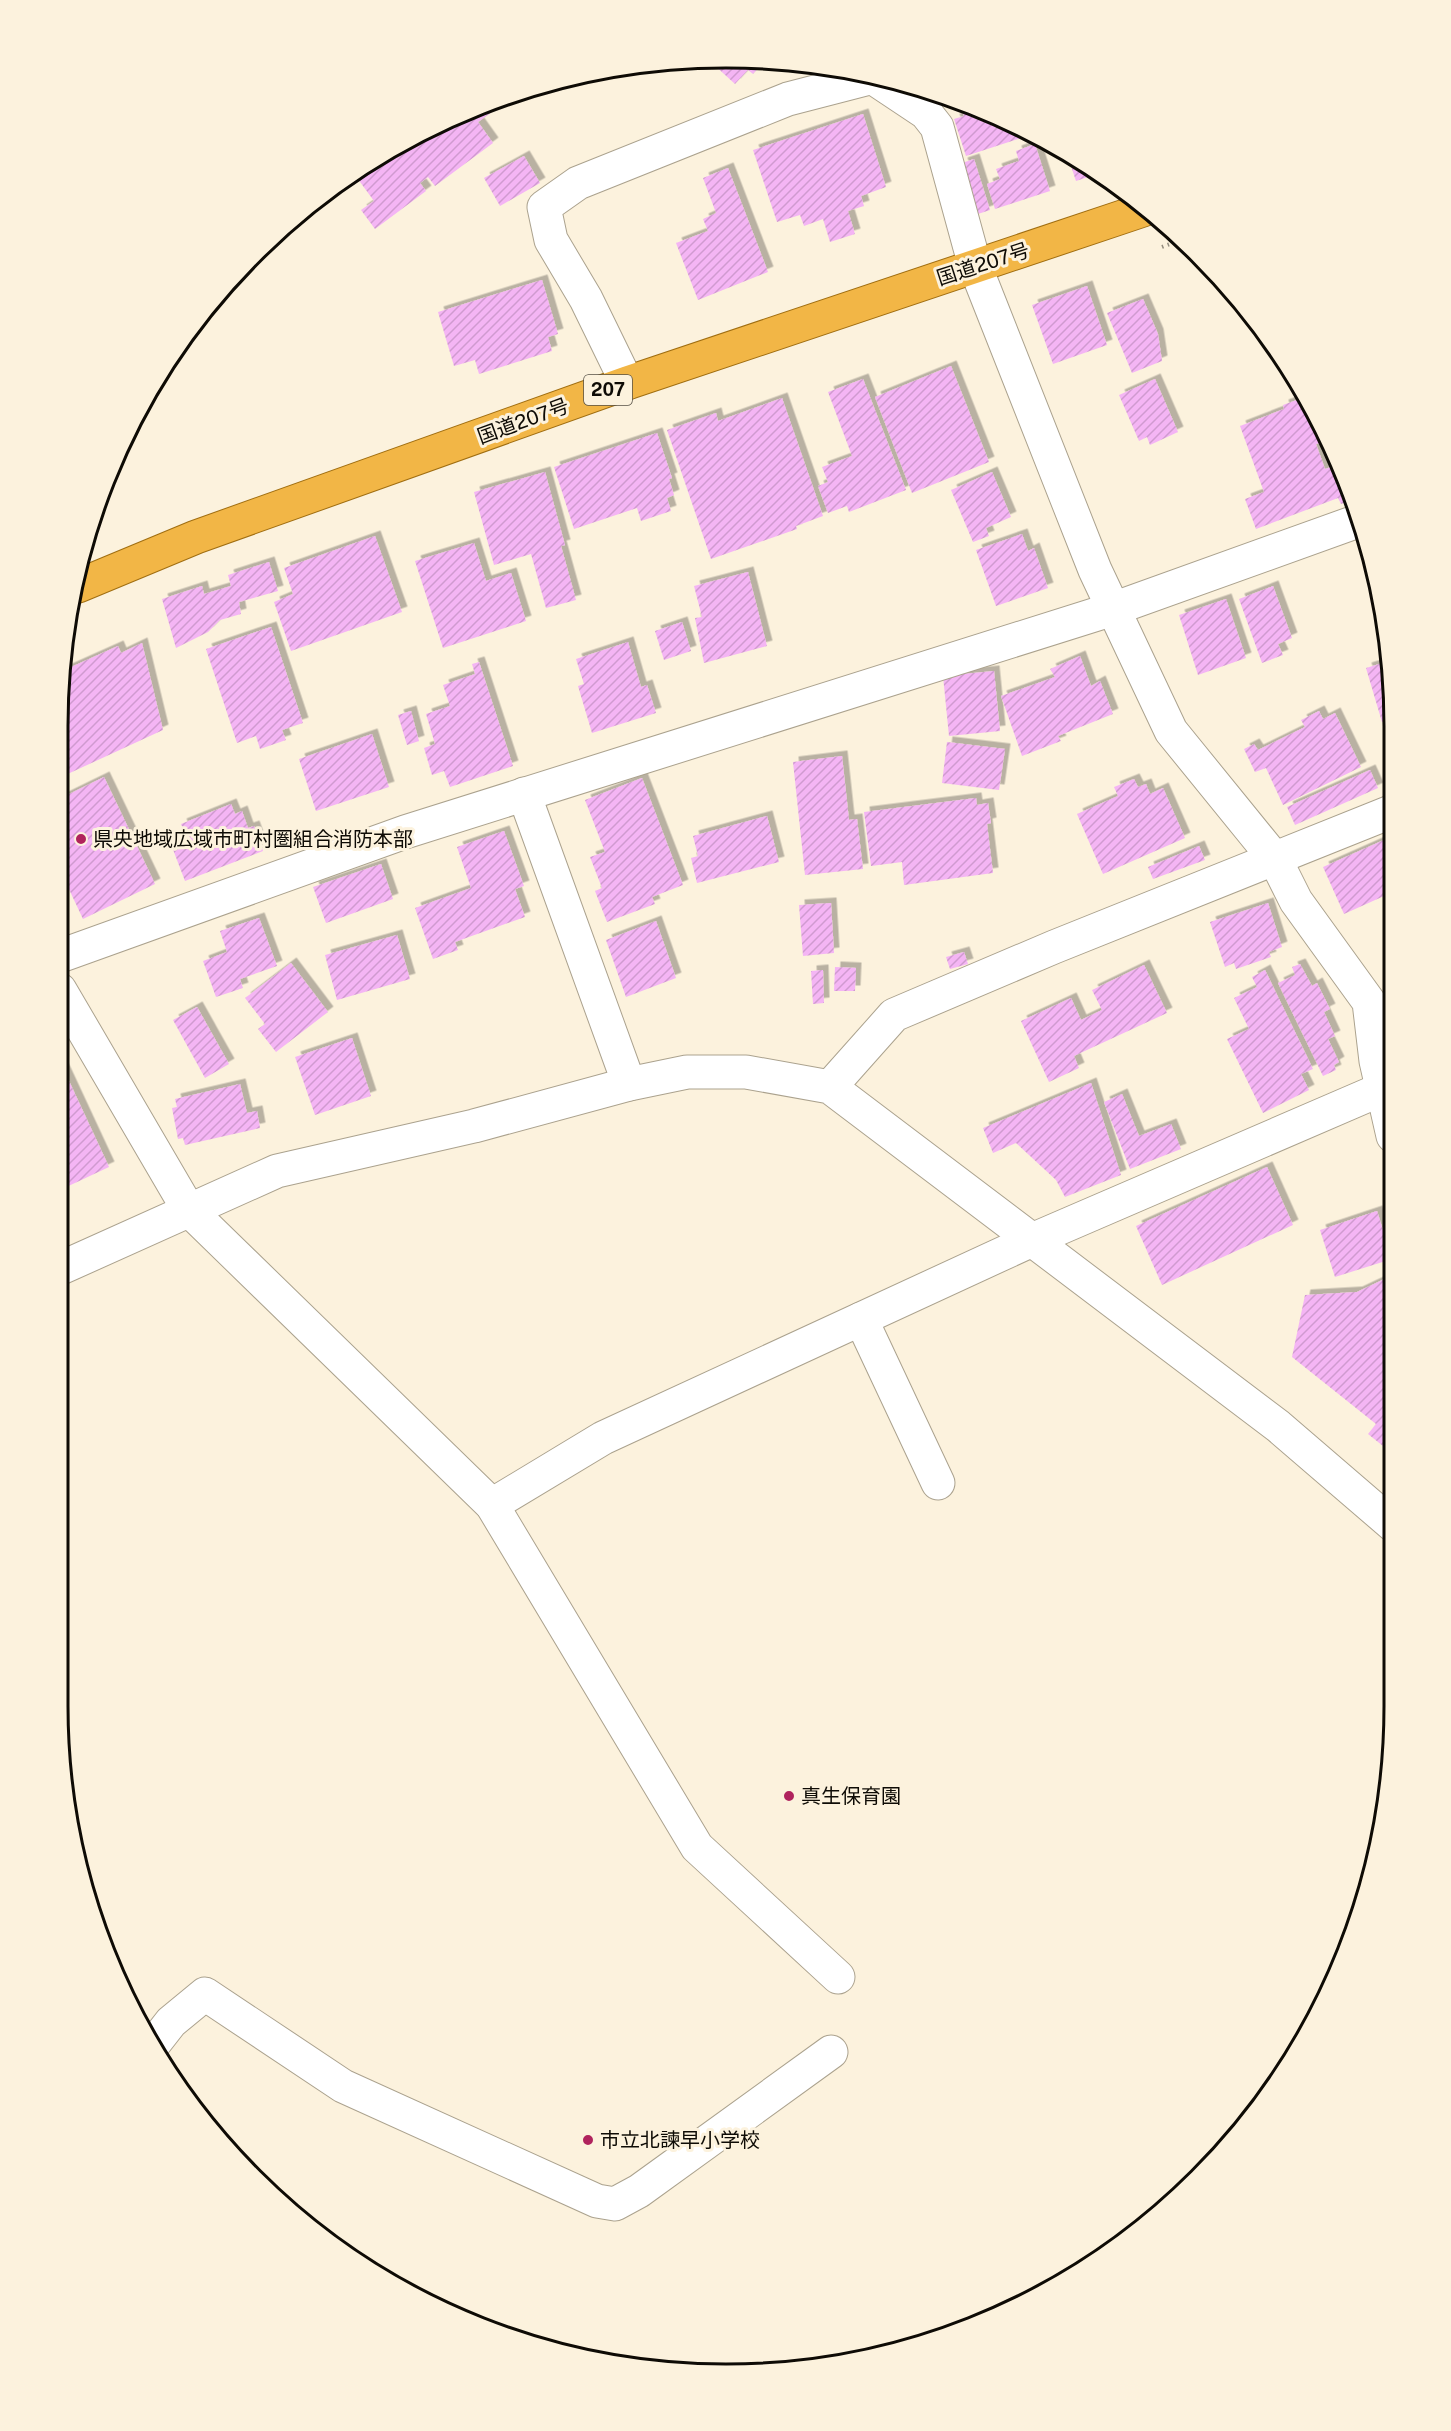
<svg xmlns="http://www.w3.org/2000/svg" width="1451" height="2431" viewBox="0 0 1451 2431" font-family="'Public Sans','Noto Sans JP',sans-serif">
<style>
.building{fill:url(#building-hatch);filter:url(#shadow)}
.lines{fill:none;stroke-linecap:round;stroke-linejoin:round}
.minor-casing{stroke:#aba28e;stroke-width:35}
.tertiary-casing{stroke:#aba28e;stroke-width:35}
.trunk-casing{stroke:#a06e11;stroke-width:35}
.path{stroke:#958e7f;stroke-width:4;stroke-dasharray:1.5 4.5;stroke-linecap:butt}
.minor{stroke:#fff;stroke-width:33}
.tertiary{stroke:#fff;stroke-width:33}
.trunk{stroke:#f2b646;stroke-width:33}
.poi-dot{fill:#b0235d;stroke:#fcf2dd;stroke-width:2}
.labels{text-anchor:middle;stroke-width:6;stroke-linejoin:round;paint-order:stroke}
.shield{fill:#fcf2dd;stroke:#555046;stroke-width:1.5}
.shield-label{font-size:18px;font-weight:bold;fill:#0e0b05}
.street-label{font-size:20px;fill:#0e0b05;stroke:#fcf2dd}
.poi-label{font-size:20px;fill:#0e0b05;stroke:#fcf2dd;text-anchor:start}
.rim{fill:none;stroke:#0e0b05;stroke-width:3}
</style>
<defs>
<pattern id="building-hatch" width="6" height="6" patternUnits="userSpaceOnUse" patternTransform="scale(1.5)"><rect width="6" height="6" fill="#f4b5f4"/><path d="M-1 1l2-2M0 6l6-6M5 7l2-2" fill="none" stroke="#d09ad0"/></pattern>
<filter id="shadow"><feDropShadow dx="5.5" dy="-5.5" stdDeviation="0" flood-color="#0004"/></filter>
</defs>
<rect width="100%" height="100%" fill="#fcf2dd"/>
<g class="building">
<path d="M 726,57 L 765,61 L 753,74 L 748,70 L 735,84 L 712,63 L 717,58 Z"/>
<path d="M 681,61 L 673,71 L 664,63 Z"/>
<path d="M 517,94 L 478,122 L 493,143 L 435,186 L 428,177 L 420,183 L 426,191 L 375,229 L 361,210 L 374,201 L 352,171 L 470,108 Z"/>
<path d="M 959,101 L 982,108 L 1026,132 L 1027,136 L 966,156 L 954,119 L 964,116 Z"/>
<path d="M 863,114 L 886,187 L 861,196 L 864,206 L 848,211 L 855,234 L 830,242 L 823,219 L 804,226 L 800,215 L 777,222 L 753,150 Z"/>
<path d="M 1035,144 L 1050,191 L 995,209 L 987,184 L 1000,179 L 996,169 L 1019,161 L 1016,151 Z"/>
<path d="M 1067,154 L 1097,170 L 1100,173 L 1076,181 Z"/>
<path d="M 524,156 L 540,183 L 500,206 L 484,178 Z"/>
<path d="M 974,159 L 990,210 L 978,214 L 962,163 Z"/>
<path d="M 728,168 L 768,272 L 698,300 L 676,243 L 708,231 L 703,219 L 716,213 L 703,178 Z"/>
<path d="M 542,280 L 558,334 L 548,337 L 552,351 L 479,374 L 475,360 L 454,366 L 438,312 Z"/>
<path d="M 1087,286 L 1107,345 L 1053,364 L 1032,305 Z"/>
<path d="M 1143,299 L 1158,334 L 1162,361 L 1132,373 L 1107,313 Z"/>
<path d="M 951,366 L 989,462 L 912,493 L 875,397 Z"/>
<path d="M 863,379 L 906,490 L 849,512 L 847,506 L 828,513 L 818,486 L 828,482 L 822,467 L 852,456 L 828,392 Z"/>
<path d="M 1155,379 L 1178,432 L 1150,445 L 1147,437 L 1139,441 L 1119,395 Z"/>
<path d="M 1305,397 L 1321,443 L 1316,444 L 1325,469 L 1334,466 L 1350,501 L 1341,504 L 1338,498 L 1256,529 L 1245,499 L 1264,492 L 1240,426 L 1284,409 L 1283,405 Z"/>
<path d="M 782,398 L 823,516 L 796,526 L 797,529 L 711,559 L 667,430 L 716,413 L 718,421 Z"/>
<path d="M 657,433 L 672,478 L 669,479 L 674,495 L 667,498 L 671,511 L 641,521 L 637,508 L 574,529 L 554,467 Z"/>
<path d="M 545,472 L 565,545 L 561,546 L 576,600 L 546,608 L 531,554 L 494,565 L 474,492 Z"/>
<path d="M 992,472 L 1011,517 L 986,528 L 989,536 L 973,542 L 951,490 Z"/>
<path d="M 1022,534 L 1028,551 L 1034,548 L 1048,588 L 996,606 L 976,550 Z"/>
<path d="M 375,536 L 402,612 L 291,651 L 274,602 L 293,594 L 284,568 Z"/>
<path d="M 474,543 L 486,581 L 511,573 L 526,621 L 443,648 L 415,561 Z"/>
<path d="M 269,562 L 278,591 L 239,602 L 241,614 L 220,620 L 208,632 L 176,648 L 162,599 L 202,586 L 204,594 L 231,586 L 228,575 Z"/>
<path d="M 748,572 L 767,646 L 704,663 L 695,618 L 702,617 L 694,586 Z"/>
<path d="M 1273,586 L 1292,638 L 1278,644 L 1283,655 L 1262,663 L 1239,599 Z"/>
<path d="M 1226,599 L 1246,658 L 1198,675 L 1179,615 Z"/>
<path d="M 682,622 L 691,651 L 664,660 L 655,631 Z"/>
<path d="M 271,627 L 303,723 L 282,730 L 286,740 L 260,749 L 256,736 L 237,743 L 206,649 Z"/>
<path d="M 628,642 L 641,687 L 647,685 L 656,713 L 592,733 L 578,686 L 584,684 L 576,659 Z"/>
<path d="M 142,643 L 163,730 L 59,778 L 58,681 L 60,672 L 118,646 L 121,653 Z"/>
<path d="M 1080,656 L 1091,686 L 1100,681 L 1113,714 L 1058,736 L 1061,741 L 1022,756 L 1001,696 L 1055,677 L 1050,669 Z"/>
<path d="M 1389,661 L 1393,681 L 1393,718 L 1382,722 L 1366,668 Z"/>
<path d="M 479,662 L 513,766 L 450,787 L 444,771 L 432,775 L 424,748 L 435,744 L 426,714 L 450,706 L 443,685 L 475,674 L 472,664 Z"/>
<path d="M 994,671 L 1000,731 L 949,736 L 943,676 Z"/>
<path d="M 411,711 L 419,741 L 407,745 L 398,715 Z"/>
<path d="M 1319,711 L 1323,719 L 1335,713 L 1361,767 L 1283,805 L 1266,768 L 1255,772 L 1244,749 L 1254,744 L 1258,750 L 1305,727 L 1301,720 Z"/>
<path d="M 372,734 L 389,787 L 316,811 L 299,759 Z"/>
<path d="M 947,742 L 1005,749 L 999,790 L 942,783 Z"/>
<path d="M 842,756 L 849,820 L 857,819 L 863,869 L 805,875 L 793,762 Z"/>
<path d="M 1370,770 L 1378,788 L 1295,825 L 1287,807 Z"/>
<path d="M 104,777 L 155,884 L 83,919 L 59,868 L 59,799 Z"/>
<path d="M 642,778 L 683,885 L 652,897 L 655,904 L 607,922 L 595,891 L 602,888 L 590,857 L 605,852 L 585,800 Z"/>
<path d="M 1134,779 L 1138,787 L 1146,784 L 1150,794 L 1163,788 L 1185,838 L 1103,874 L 1077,814 L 1118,796 L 1114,787 Z"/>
<path d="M 976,798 L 977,805 L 988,803 L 991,823 L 987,824 L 993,873 L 904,885 L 902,862 L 871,866 L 864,812 Z"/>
<path d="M 231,804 L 235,814 L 242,811 L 248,828 L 254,826 L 263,851 L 185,881 L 169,839 L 185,833 L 181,824 Z"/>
<path d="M 767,816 L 779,862 L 697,883 L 691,858 L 698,856 L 693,836 Z"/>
<path d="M 504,831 L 524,886 L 515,889 L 525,917 L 455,942 L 458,950 L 433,959 L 415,908 L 471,888 L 457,847 Z"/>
<path d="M 1393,836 L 1393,892 L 1344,914 L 1323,867 Z"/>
<path d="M 1199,846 L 1205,860 L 1153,879 L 1148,867 Z"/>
<path d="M 381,864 L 393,899 L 326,923 L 313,887 Z"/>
<path d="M 831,903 L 834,953 L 803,956 L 799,905 Z"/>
<path d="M 1268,903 L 1282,947 L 1269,952 L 1271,957 L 1236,969 L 1234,963 L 1225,967 L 1210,922 Z"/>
<path d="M 259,918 L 277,966 L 240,979 L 243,988 L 216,997 L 203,961 L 227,952 L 220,931 Z"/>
<path d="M 656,921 L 676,978 L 626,997 L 606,940 Z"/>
<path d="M 397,935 L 410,979 L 337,1000 L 325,955 Z"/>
<path d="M 964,952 L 968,964 L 950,969 L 946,957 Z"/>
<path d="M 291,963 L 328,1012 L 276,1052 L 258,1029 L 265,1024 L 245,998 Z"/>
<path d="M 1300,964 L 1312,986 L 1317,983 L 1330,1009 L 1324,1012 L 1335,1036 L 1328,1039 L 1339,1062 L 1334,1065 L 1336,1070 L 1323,1076 L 1278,983 L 1295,975 L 1292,967 Z"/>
<path d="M 1144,965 L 1167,1013 L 1074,1056 L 1079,1068 L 1049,1082 L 1021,1021 L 1071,998 L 1081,1020 L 1102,1010 L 1092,990 Z"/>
<path d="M 835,967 L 856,968 L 855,991 L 834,991 Z"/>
<path d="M 823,970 L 824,1003 L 813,1004 L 811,971 Z"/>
<path d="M 1265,970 L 1313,1069 L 1301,1074 L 1309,1090 L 1263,1113 L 1227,1039 L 1249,1029 L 1234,998 L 1257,987 L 1252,977 Z"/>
<path d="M 197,1007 L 229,1064 L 205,1078 L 173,1020 Z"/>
<path d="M 352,1038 L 371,1096 L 315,1115 L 295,1057 Z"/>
<path d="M 62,1066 L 109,1167 L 60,1190 L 60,1067 Z"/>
<path d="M 1091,1083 L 1121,1175 L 1065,1197 L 1056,1180 L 1016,1143 L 993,1153 L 983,1128 Z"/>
<path d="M 240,1084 L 247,1113 L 257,1111 L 260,1128 L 185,1145 L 183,1138 L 178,1139 L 172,1108 L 177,1107 L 175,1099 Z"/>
<path d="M 1122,1094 L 1139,1136 L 1171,1124 L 1181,1149 L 1130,1169 L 1104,1102 Z"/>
<path d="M 1267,1167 L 1293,1225 L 1162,1285 L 1136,1226 Z"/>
<path d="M 1377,1211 L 1392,1259 L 1335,1277 L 1320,1230 Z"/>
<path d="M 1393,1275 L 1393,1454 L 1368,1434 L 1376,1424 L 1292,1357 L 1305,1295 L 1357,1292 Z"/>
</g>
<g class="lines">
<defs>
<g id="minor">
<path d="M 866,73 L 926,113 L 937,127 L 975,266 L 1095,570 L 1171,731 L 1275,859 L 1296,901 L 1369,1002 L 1376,1061 L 1393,1136"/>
<path d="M 627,383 L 586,299 L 551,240 L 544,207 L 578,183 L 788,99 L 873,77"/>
<path d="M 524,794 L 629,1084"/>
<path d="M 60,956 L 405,832 L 1113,609 L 1358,521"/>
<path d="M 60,990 L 188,1209 L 492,1505 L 697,1847 L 838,1977"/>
<path d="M 830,1087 L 894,1015 L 1054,947 L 1393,811"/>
<path d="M 861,1319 L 938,1483"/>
<path d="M 492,1505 L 603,1438 L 1032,1240 L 1382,1089"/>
<path d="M 153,2045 L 171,2022 L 205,1994 L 343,2086 L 597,2201 L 615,2204 L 639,2191 L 831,2052"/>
</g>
<path id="tertiary" d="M 61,1268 L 277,1171 L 474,1126 L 629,1084 L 687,1072 L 746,1072 L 830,1087 L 1278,1426 L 1393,1525"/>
<path id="trunk" d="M 78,586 L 196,537 L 627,383 L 1143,210"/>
</defs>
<use href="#minor" class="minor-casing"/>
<use href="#tertiary" class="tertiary-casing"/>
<use href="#trunk" class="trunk-casing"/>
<path class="path" d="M 1162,247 L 1178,241"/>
<use href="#minor" class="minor"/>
<use href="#tertiary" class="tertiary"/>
<use href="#trunk" class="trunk"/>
</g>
<g class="poi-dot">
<circle cx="81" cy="839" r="6"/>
<circle cx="789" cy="1796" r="6"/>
<circle cx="588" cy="2140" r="6"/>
</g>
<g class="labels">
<rect class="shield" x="584" y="375" width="48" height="30" rx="4.5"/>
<g class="shield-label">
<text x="608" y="396">207</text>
</g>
<g class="street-label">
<text transform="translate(983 264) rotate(-18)" y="7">国道207号</text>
<text transform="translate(523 421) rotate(-20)" y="7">国道207号</text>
</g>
<g class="poi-label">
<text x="93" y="846">県央地域広域市町村圏組合消防本部</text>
<text x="801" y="1803">真生保育園</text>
<text x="600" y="2147">市立北諫早小学校</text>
</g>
</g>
<path d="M0 0H1451V2431H0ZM726 68H726A658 658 0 0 1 1384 726V1706A658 658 0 0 1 726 2364H726A658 658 0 0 1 68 1706V726A658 658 0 0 1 726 68Z" fill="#fcf2dd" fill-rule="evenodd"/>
<path class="rim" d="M726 68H726A658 658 0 0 1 1384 726V1706A658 658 0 0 1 726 2364H726A658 658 0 0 1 68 1706V726A658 658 0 0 1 726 68Z"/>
</svg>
